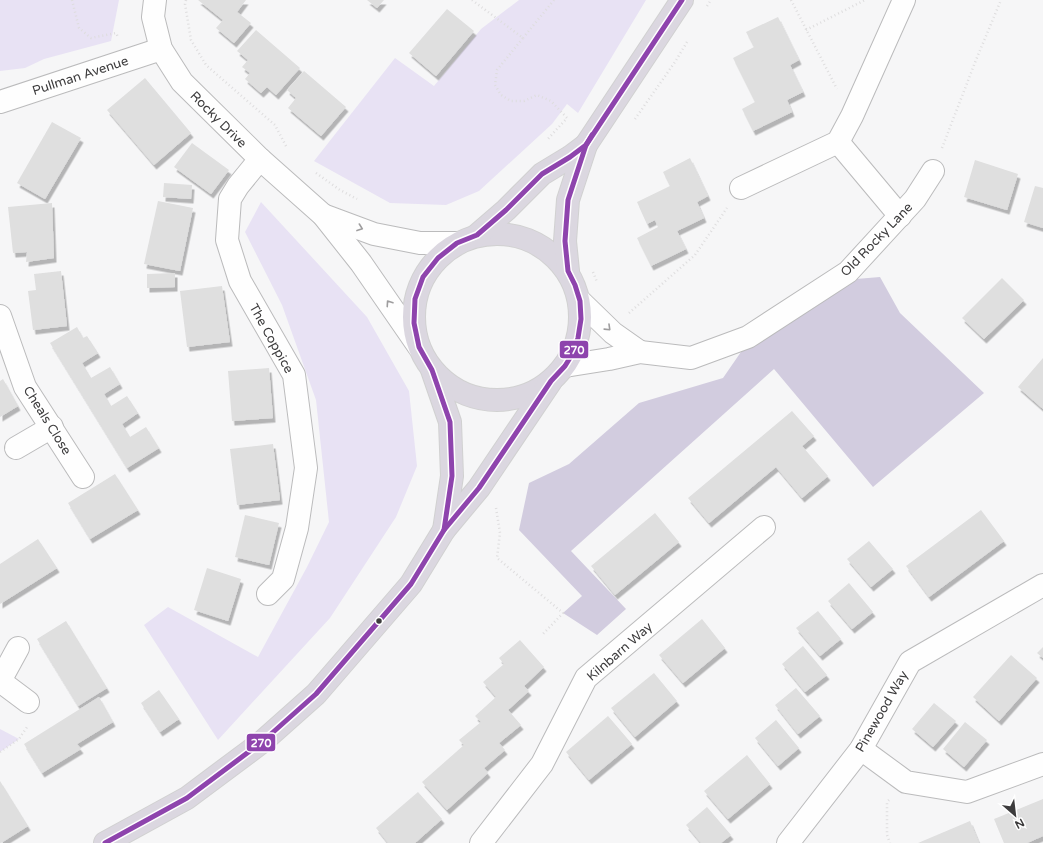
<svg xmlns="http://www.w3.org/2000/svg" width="1043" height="843" viewBox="0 0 1043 843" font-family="'Varela Round',sans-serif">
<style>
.green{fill:#e8e2f4}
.forest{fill:#d2ccdf}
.building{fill:#dfdfdf;filter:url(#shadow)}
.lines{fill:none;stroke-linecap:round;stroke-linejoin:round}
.street-casing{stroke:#bbbbbc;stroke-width:24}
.highway-casing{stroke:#d1d1d1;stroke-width:24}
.path{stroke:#deddde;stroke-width:2.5;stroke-dasharray:1 3;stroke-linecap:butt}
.street{stroke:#fefefe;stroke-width:22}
.highway{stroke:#dbd7e0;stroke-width:22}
.bus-1-casing{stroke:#fff;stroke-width:8}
.bus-1{stroke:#8e44ad;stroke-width:5}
.oneway{stroke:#9e9d9e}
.bus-dot{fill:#3d3c3d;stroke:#fff;stroke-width:1.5}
.labels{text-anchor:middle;stroke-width:3.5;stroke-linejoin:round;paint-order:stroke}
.street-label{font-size:13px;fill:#3d3c3d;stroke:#fff}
.line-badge{stroke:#fff;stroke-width:1.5}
.badge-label{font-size:11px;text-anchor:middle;font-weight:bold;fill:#fff}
</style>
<defs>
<filter id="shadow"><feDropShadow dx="2.5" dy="4.5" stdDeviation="0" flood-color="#0004"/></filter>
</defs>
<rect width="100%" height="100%" fill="#f6f6f7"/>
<g class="green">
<path d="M 0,0 L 119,0 L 111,41 L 44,59 L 25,68 L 0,71 Z"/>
<path d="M 519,0 L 646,0 L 578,113 L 567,104 L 552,124 L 479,191 L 446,205 L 390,203 L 314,161 L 395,58 L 434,86 L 481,29 Z"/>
<path d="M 261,202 L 367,317 L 409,391 L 417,466 L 396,517 L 330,618 L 218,740 L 144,625 L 168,607 L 258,657 L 307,567 L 329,522 L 316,400 L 282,305 L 245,232 Z"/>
<path d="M 0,729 L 19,739 L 0,752 Z"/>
</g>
<path class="forest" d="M 880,277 L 900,313 L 984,393 L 873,487 L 774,369 L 571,551 L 626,609 L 597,635 L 563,613 L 582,596 L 519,530 L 529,483 L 569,464 L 639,403 L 723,378 L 743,349 L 856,279 Z"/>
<g class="building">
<path d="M 198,0 L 246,0 L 237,12 L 251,23 L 234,43 L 216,28 L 223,20 Z"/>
<path d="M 367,0 L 384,0 L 377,8 Z"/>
<path d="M 447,9 L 474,31 L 436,76 L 409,53 Z"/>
<path d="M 778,17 L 799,60 L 790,65 L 803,92 L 787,100 L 792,112 L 753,131 L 742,109 L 755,102 L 733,58 L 754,47 L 746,32 Z"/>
<path d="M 256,30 L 300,68 L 276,95 L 267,87 L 261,93 L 245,79 L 250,73 L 242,67 L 248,60 L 237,51 Z"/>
<path d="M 304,71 L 346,107 L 321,136 L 288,108 L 296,98 L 287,90 Z"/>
<path d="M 145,78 L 191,133 L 154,165 L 107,110 Z"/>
<path d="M 52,122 L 81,138 L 45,199 L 17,183 Z"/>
<path d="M 192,143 L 229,170 L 211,194 L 174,167 Z"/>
<path d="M 690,158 L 708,196 L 697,202 L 704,218 L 677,231 L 686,249 L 651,266 L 637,238 L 658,227 L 655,220 L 647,224 L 637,202 L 670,186 L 663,172 Z"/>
<path d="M 975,160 L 1018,174 L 1007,210 L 964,197 Z"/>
<path d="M 164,183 L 192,185 L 191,199 L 163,197 Z"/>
<path d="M 1035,186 L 1043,188 L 1043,228 L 1024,222 Z"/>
<path d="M 158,201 L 193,208 L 180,271 L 144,264 Z"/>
<path d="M 52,203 L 54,258 L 26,262 L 27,252 L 13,253 L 8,207 Z"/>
<path d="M 61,271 L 67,326 L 33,330 L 28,291 L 36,290 L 34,274 Z"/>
<path d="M 175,273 L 175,287 L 147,288 L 147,274 Z"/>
<path d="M 1002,278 L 1024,300 L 984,339 L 962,318 Z"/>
<path d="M 222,286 L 230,342 L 187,347 L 180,291 Z"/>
<path d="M 77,327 L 83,338 L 87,336 L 98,353 L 82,363 L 91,378 L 110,367 L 120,384 L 104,394 L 111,406 L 127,396 L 138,413 L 122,424 L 130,437 L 146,427 L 159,448 L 127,468 L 50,343 Z"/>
<path d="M 1043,358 L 1043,409 L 1018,387 Z"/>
<path d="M 269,368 L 273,418 L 232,421 L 228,371 Z"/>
<path d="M 3,379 L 18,406 L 0,417 L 0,381 Z"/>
<path d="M 792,411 L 814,436 L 802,446 L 828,476 L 802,498 L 776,467 L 709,523 L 688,498 Z"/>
<path d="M 273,444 L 280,500 L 237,505 L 230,449 Z"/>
<path d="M 115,474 L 138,510 L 90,539 L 68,503 Z"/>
<path d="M 981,510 L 1004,541 L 929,597 L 906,566 Z"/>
<path d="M 655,513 L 679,542 L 615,595 L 591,566 Z"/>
<path d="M 245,515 L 279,523 L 269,565 L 235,557 Z"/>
<path d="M 38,539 L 57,568 L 0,604 L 0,564 Z"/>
<path d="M 869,541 L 893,569 L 871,587 L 847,559 Z"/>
<path d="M 207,568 L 241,579 L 228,621 L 194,610 Z"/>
<path d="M 849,583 L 873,612 L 852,629 L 828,601 Z"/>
<path d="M 818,611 L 841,639 L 820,656 L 796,628 Z"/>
<path d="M 702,619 L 725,648 L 683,683 L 659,655 Z"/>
<path d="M 66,621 L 107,688 L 78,706 L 37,639 Z"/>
<path d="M 520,640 L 544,667 L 524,686 L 529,691 L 508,710 L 521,725 L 499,743 L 505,750 L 484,768 L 488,773 L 447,810 L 422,782 L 464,745 L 459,740 L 481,722 L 475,716 L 496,697 L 483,682 L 504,664 L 499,658 Z"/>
<path d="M 803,646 L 827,675 L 805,692 L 782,664 Z"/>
<path d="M 1043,647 L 1043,658 L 1037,653 Z"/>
<path d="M 1011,655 L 1037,678 L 999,721 L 973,697 Z"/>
<path d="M 654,673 L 677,701 L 635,737 L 611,708 Z"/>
<path d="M 796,688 L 820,716 L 798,734 L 775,705 Z"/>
<path d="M 159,690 L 179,719 L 160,732 L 141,703 Z"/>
<path d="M 99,697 L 113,722 L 77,744 L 81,749 L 42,773 L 24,744 Z"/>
<path d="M 934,703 L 956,721 L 933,747 L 912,729 Z"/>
<path d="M 608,716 L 632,744 L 589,780 L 566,752 Z"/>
<path d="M 776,720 L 799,748 L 778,766 L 755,738 Z"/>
<path d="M 965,722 L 987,740 L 964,767 L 943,749 Z"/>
<path d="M 747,755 L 770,784 L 728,819 L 704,791 Z"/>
<path d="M 0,781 L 28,826 L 1,843 L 0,843 Z"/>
<path d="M 418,792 L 442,819 L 415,843 L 388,843 L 376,828 Z"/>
<path d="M 1043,799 L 1043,836 L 1027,843 L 1004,843 L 994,819 Z"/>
<path d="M 707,807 L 731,835 L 721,843 L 701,843 L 686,825 Z"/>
<path d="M 970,821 L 979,843 L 918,843 Z"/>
</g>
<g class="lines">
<defs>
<g id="street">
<path d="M 155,0 L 153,17 L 161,49 L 182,82 L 260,159 L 323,215 L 361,263 L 419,347"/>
<path d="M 0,102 L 161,49"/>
<path d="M 838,142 L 900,216"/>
<path d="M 260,159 L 238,186 L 230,199 L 227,240 L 240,281 L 294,375 L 306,468 L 297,528 L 283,579 L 268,594"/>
<path d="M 741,188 L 838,142 L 852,116 L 904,0"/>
<path d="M 323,215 L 374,234 L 420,243 L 457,243"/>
<path d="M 580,301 L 613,333 L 640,352"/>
<path d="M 0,316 L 25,387 L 83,477"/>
<path d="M 565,366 L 609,359 L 640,352 L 691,358 L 748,337 L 848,272 L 915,199 L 933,171"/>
<path d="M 16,448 L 52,427"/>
<path d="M 0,681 L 18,648"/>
<path d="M 0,681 L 28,702"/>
<path d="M 861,749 L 906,782 L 967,792 L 1043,764"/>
<path d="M 481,843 L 542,764 L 586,678 L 764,527"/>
<path d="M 788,843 L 861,749 L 910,662 L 1043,585"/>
</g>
<g id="highway">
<circle cx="497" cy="317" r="83"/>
<path d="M 477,235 L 506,210 L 542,174 L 570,157 L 586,145 L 682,0"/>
<path d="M 568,271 L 565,241 L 568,200 L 586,145"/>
<path d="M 432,370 L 450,422 L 452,476 L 444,530"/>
<path d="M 105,843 L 187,798 L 262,742 L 316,694 L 411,584 L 444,530 L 479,488 L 551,381"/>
</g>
</defs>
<use href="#street" class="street-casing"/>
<use href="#highway" class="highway-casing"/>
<g class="path">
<path d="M 72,0 L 79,28 L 91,38 L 116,33 L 118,37"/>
<path d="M 186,0 L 185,4 L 191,40 L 206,65 L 275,125 L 287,148"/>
<path d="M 472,0 L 523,38 L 497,70 L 495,85 L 501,95 L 511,101 L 524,101 L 537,95 L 551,101 L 567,118 L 547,140"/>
<path d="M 791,0 L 837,89"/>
<path d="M 707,6 L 711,0"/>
<path d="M 806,30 L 865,0"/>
<path d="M 523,38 L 554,0"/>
<path d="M 635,119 L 675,62 L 687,42"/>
<path d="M 942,148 L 976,60 L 1001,0"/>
<path d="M 316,173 L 340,190 L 357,199"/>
<path d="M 593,272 L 597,282"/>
<path d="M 629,313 L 695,255 L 727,208"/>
<path d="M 496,508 L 500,533 L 497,558 L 563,613 L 543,634"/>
<path d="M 0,752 L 19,739 L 27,727"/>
<path d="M 889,800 L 887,802 L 887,835 L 890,843"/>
</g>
<use href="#street" class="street"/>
<use href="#highway" class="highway"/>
<defs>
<g id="bus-1">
<path d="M 444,530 L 479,488 L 551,381 L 565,366 L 573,353 L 578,338 L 581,319 L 580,301 L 575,285 L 568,271 L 565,241 L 568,200 L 586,145 L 592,135"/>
<path d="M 105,843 L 187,798 L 262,742 L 316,694 L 411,584 L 444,530 L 452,476 L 450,422 L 432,370 L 419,347 L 414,323 L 415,299 L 423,277 L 438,258 L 457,243 L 477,235 L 506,210 L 542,174 L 570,157 L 586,145 L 682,0"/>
</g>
</defs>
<use href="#bus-1" class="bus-1-casing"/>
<use href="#bus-1" class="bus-1"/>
</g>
<defs><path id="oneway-chevron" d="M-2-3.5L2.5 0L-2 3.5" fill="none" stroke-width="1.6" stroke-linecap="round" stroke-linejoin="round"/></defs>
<g class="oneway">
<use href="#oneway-chevron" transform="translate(360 228) rotate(20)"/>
<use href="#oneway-chevron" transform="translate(389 303) rotate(-124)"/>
<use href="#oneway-chevron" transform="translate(608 328) rotate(44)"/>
</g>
<circle class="bus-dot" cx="379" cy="621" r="3.5"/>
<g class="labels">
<g class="street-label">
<text transform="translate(80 75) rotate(-18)" y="5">Pullman Avenue</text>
<text transform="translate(219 119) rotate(45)" y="5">Rocky Drive</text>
<text transform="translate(876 239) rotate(-46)" y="5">Old Rocky Lane</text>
<text transform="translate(272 338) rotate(61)" y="5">The Coppice</text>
<text transform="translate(48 420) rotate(58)" y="5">Cheals Close</text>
<text transform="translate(619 651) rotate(-41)" y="5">Kilnbarn Way</text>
<text transform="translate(881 711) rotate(-60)" y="5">Pinewood Way</text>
</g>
</g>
<g class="line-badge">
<rect x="559" y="340" width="30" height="19" rx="4" fill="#8e44ad"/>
<rect x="246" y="733" width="30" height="19" rx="4" fill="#8e44ad"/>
</g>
<g class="badge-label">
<text x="574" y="354">270</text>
<text x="261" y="747">270</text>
</g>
<g transform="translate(1015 815) rotate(152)" stroke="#ffffff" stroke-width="3" paint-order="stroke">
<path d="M0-3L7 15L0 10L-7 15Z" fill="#3d3c3d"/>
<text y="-6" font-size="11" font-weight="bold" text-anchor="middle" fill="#3d3c3d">N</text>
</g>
</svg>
